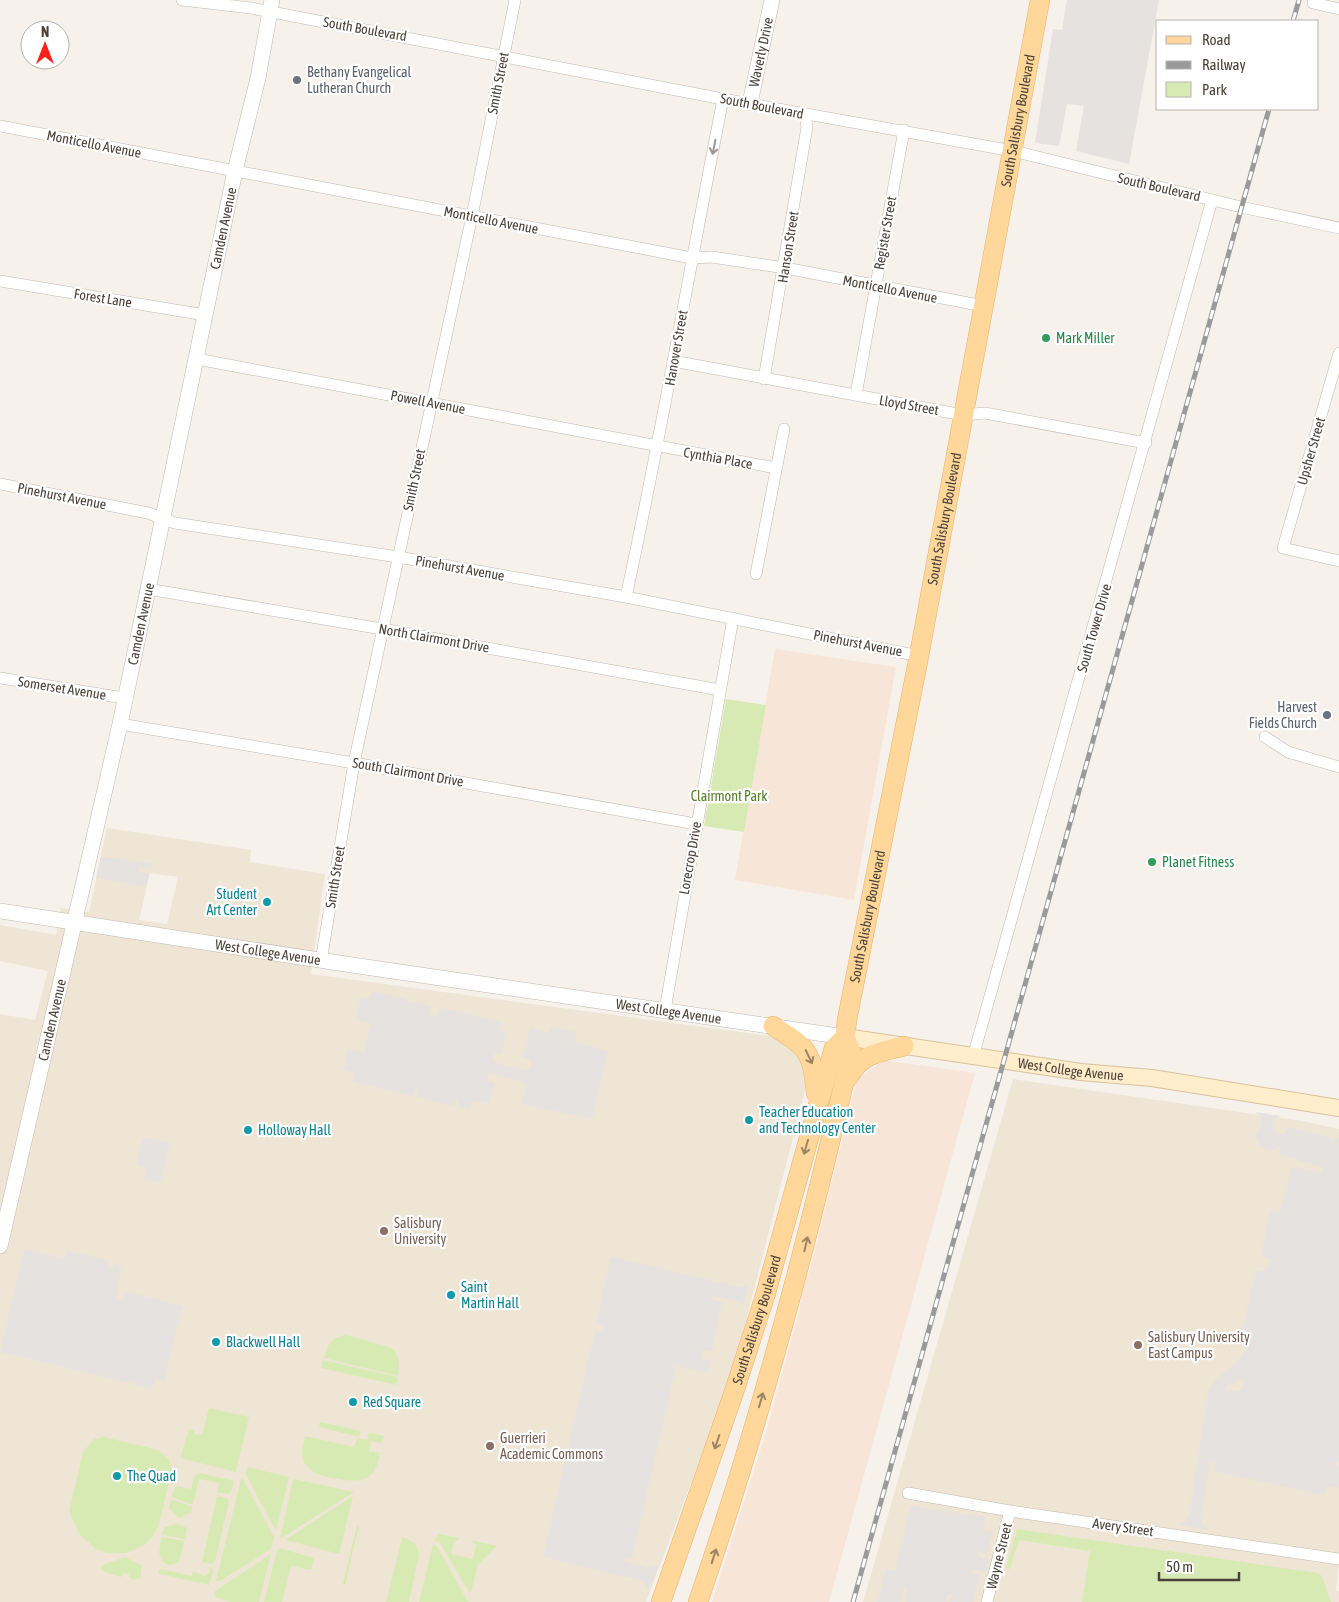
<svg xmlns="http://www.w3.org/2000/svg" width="1339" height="1602" viewBox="0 0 1339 1602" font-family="'Asap Condensed',sans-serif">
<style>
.commercial{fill:#f7e6d7}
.education{fill:#efe5d5;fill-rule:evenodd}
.green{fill:#d8eab4}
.parking{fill:#e5e2df;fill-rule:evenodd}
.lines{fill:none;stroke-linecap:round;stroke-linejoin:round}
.minor-casing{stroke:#c2b8ad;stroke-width:12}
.tertiary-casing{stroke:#c2b8ad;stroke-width:16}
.secondary-casing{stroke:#d9c29d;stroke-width:18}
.primary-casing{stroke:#e7b268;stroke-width:20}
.minor{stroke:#fff;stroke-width:11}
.tertiary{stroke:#fff;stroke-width:15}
.secondary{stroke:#ffedcc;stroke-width:16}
.primary{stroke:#ffd79b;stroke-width:19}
.rail-casing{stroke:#9a9a9a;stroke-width:5}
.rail{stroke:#fff;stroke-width:3;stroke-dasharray:9;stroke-linecap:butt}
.oneway{stroke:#9c9692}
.oneway2{stroke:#9c8465}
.worship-dot{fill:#6b7280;stroke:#fff;stroke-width:2}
.leisure-dot{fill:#2e9e5b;stroke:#fff;stroke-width:2}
.culture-dot{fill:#0f9aa8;stroke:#fff;stroke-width:2}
.education-dot{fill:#8d6e63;stroke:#fff;stroke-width:2}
.labels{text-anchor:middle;stroke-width:4.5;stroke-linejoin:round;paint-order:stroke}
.street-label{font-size:14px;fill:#4b4138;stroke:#fff}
.worship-label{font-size:14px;fill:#5b616d;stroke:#fff;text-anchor:start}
.leisure-label{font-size:14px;fill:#27864d;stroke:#fff;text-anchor:start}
.park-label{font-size:14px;fill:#547f29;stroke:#fff}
.culture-label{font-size:14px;fill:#0d838f;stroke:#fff;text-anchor:start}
.education-label{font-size:14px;fill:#785e54;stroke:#fff;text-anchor:start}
</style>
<rect width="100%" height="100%" fill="#f6f1eb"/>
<g class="commercial">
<path d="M 775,649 L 896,667 L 854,900 L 735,880 Z"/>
<path d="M 884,1060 L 975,1073 L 829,1602 L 712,1602 L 765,1436 L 800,1308 L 803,1283 L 809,1273 L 857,1079 Z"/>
</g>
<g class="education">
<path d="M 107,828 L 251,850 L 250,862 L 325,874 L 311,974 L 769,1036 L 799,1052 L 806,1087 L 732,1375 L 646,1602 L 0,1602 L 0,1014 L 35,1020 L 48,971 L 0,961 L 0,925 L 56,935 L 61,908 L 89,912 ZM 150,873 L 178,877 L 167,924 L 139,920 Z"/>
<path d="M 1013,1079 L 1302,1121 L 1339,1129 L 1339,1561 L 1336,1591 L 1339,1591 L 1339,1602 L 863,1602 Z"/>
</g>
<g class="green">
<path d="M 726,699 L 766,705 L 744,832 L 704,826 Z"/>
<path d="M 346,1335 L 392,1348 C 400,1357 400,1364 398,1376 L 324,1358 C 328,1344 331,1337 346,1335 Z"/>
<path d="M 323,1360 L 398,1377 L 396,1385 L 321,1368 Z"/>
<path d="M 209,1408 L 249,1417 L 236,1472 L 180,1458 L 189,1429 L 194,1430 L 194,1434 L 202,1435 Z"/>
<path d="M 320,1422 L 361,1431 L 359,1437 L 319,1427 Z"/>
<path d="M 369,1433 L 384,1436 L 382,1443 L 371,1441 L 369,1451 L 380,1453 C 378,1462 377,1471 368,1477 C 358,1485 323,1478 312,1471 C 308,1469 304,1463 303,1459 C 301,1451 304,1443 305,1436 L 354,1447 L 357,1438 L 367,1440 Z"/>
<path d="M 104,1437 L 158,1450 L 169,1459 L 172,1470 L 159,1525 L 153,1536 L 144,1545 L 126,1553 L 107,1553 L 96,1549 L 80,1535 L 69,1512 L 83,1452 L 94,1439 Z"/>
<path d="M 248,1467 L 289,1477 L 276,1531 L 245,1473 Z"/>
<path d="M 200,1473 L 234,1481 L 231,1492 L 228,1494 L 217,1492 L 219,1483 L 199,1479 L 193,1505 L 171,1497 L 176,1486 L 191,1489 L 194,1477 Z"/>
<path d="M 241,1479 L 243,1479 L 274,1537 L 271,1549 L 220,1581 L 216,1581 Z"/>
<path d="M 293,1479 L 354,1492 L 280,1539 Z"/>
<path d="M 217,1496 L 227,1498 L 229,1502 L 215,1561 L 211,1564 L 202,1562 Z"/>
<path d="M 353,1496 L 339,1554 L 285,1540 Z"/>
<path d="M 171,1499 L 192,1507 L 191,1514 L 185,1514 L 182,1518 L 177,1517 L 169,1508 Z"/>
<path d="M 176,1523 L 187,1528 L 185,1539 L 162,1535 L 164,1528 Z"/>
<path d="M 357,1525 L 359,1526 L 345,1585 L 343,1584 Z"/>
<path d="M 1017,1529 L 1318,1573 L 1322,1576 L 1331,1602 L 1082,1602 L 1090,1551 L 1019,1540 L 1010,1569 L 1006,1568 Z"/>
<path d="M 439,1534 L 459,1538 L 454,1543 L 451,1554 L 473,1559 L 476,1545 L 470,1540 L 497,1546 L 478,1564 L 471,1592 L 469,1592 L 440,1543 L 434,1540 Z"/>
<path d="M 162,1537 L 184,1541 L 179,1563 L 169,1565 C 156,1560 159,1549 162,1537 Z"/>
<path d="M 404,1537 L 416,1544 L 419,1555 L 409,1602 L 386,1602 L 402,1538 Z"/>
<path d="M 433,1544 L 438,1548 L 468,1602 L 419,1602 Z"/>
<path d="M 279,1548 L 314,1558 L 311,1570 L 291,1566 L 282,1602 L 264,1602 L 277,1550 Z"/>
<path d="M 271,1554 L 259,1602 L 231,1602 L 215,1597 L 215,1591 Z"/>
<path d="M 125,1557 L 142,1566 L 140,1578 L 136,1580 L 129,1578 L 129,1574 L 125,1573 L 121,1577 L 104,1572 L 101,1568 L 104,1564 Z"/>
<path d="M 208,1566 L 212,1568 L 213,1572 L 209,1585 L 160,1574 L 158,1571 L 161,1569 L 192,1576 L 193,1571 L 205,1576 L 210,1572 Z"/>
</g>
<g class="parking">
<path d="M 1067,0 L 1159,0 L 1129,164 L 1076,151 L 1084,106 L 1067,104 L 1059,146 L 1035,143 L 1053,29 L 1062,30 Z"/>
<path d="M 101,857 L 153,863 L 152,869 L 140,867 L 138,869 L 139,872 L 149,874 L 146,887 L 96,878 Z"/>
<path d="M 373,991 L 431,1006 L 430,1014 L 434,1016 L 438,1016 L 441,1008 L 501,1022 L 499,1030 L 506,1032 L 502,1054 L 495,1053 L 492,1059 L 494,1062 L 521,1069 L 528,1069 L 532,1064 L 531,1059 L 523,1057 L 530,1028 L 548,1033 L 552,1027 L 576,1032 L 575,1042 L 608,1051 L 592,1119 L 522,1104 L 526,1088 L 524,1082 L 491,1073 L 488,1075 L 486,1080 L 495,1083 L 489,1104 L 473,1101 L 470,1109 L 458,1107 L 459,1097 L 457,1098 L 455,1106 L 417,1097 L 417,1087 L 413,1096 L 353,1082 L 355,1073 L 344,1070 L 348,1049 L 363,1053 L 366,1051 L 365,1044 L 372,1024 L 356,1019 L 360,998 L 369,1000 Z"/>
<path d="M 1255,1112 L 1281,1116 L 1275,1119 L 1273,1126 L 1274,1131 L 1279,1134 L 1285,1133 L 1288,1127 L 1330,1137 L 1331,1145 L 1335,1138 L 1339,1139 L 1339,1461 L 1336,1464 L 1339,1466 L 1339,1488 L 1327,1486 L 1323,1495 L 1214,1471 L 1215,1463 L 1210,1462 L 1201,1518 L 1203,1525 L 1209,1530 L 1177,1525 L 1185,1522 L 1189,1516 L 1208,1392 L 1217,1378 L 1236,1364 L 1245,1351 L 1250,1334 L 1242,1332 L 1256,1271 L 1267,1271 L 1269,1258 L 1261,1256 L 1270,1211 L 1280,1212 L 1292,1167 L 1325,1173 L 1322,1171 L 1323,1167 L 1279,1155 L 1280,1146 L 1271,1150 L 1260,1146 L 1256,1136 L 1261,1125 L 1261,1116 ZM 1242,1378 L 1244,1379 L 1243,1387 L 1238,1391 L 1225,1391 L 1225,1387 Z"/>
<path d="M 143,1137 L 170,1143 L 160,1183 L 144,1179 L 146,1167 L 137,1164 Z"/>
<path d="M 24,1250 L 65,1258 L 67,1251 L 108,1260 L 109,1269 L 113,1269 L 114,1264 L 122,1266 L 116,1296 L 117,1300 L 123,1299 L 125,1291 L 182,1306 L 164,1381 L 155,1379 L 152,1388 L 0,1352 Z"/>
<path d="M 611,1257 L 741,1287 L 748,1285 L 743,1306 L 736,1301 L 713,1296 L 713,1300 L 722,1302 L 712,1351 L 703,1350 L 701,1358 L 710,1360 L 707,1373 L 669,1364 L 676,1367 L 632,1558 L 626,1557 L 624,1559 L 625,1562 L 648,1568 L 658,1566 L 648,1591 L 646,1585 L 639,1580 L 543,1557 L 595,1331 L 602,1332 L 604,1329 L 603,1326 L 596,1325 Z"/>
<path d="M 911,1506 L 986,1517 L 983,1530 L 993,1532 L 987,1554 L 979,1552 L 976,1554 L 984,1559 L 990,1558 L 986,1575 L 983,1571 L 972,1570 L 973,1573 L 980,1575 L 973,1602 L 949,1602 L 952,1595 L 950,1593 L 947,1595 L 946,1602 L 906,1602 L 907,1588 L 905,1587 L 900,1602 L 877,1602 L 886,1569 L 895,1570 Z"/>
</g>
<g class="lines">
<defs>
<g id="minor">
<path d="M 182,0 L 251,8 L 723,99 L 1013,151 L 1241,207 L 1339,228"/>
<path d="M 1313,3 L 1339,9"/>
<path d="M 0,126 L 692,258 L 712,257 L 785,268 L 984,306"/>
<path d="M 0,281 L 205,315"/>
<path d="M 1339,353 L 1283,548 L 1339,561"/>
<path d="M 197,359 L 776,468"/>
<path d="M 673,361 L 963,415 L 985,413 L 1146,443"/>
<path d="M 764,379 L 807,127 L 805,115"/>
<path d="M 856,395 L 904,130"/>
<path d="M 0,484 L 148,513 L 175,523 L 398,557 L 626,597 L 919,656"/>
<path d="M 756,574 L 784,429"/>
<path d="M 148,589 L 382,629 L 720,690"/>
<path d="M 626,597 C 662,432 690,265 723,99"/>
<path d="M 0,678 L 124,698"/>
<path d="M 120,724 L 354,763 L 696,824"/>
<path d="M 1265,737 L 1288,752 L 1339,767"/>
<path d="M 321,961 L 354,763 L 472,216 L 515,0"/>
<path d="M 665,1010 L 733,618"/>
<path d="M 973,1057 L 1212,200"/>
<path d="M 908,1493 L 1010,1511 L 1339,1559"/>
<path d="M 987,1602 L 1010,1511"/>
</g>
<g id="tertiary">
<path id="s1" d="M 750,103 L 772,0"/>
<path id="s2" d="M 0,911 L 352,965 L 845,1037"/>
<path id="s3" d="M 0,1246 L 120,724 L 235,171 L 258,78 L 272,0"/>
</g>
<g id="secondary">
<path id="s4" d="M 845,1037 L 1081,1072 L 1152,1078 L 1339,1108"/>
</g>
<g id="primary">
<path d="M 773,1026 C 808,1048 812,1051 816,1093"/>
<path d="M 848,1078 C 861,1053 879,1053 904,1046"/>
<path id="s5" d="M 661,1602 L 735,1389 L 765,1296 L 834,1048 L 845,1037"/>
<path id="s6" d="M 698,1602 C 760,1422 809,1238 851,1052 L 845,1037 L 847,1020 L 919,656 L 1040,0"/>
</g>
</defs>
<use href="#minor" class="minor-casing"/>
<use href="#tertiary" class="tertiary-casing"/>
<use href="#secondary" class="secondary-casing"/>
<use href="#primary" class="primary-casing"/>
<use href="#minor" class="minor"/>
<use href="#tertiary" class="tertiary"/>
<use href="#secondary" class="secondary"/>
<use href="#primary" class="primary"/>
<defs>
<g id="rail">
<path d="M 1293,21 L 1299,0"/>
<path d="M 853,1602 L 1269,109"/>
</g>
</defs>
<use href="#rail" class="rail-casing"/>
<use href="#rail" class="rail"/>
</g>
<defs><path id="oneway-shaft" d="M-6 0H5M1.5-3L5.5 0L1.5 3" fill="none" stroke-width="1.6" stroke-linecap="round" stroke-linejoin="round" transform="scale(1.25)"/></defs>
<use class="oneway" href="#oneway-shaft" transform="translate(714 147) rotate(101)"/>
<g class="oneway2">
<use href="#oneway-shaft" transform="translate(809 1057) rotate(64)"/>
<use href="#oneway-shaft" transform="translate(806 1147) rotate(106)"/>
<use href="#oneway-shaft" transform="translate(806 1244) rotate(-77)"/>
<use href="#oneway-shaft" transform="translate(761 1400) rotate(-74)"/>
<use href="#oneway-shaft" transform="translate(717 1442) rotate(109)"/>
<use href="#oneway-shaft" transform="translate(714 1556) rotate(-72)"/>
</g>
<g class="worship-dot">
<circle cx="297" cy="80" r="5"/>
<circle cx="1327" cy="715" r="5"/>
</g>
<g class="leisure-dot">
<circle cx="1046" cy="338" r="5"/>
<circle cx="1152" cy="862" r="5"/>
</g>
<g class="culture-dot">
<circle cx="267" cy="902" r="5"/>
<circle cx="749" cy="1120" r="5"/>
<circle cx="248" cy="1130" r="5"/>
<circle cx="451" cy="1295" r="5"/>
<circle cx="216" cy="1342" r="5"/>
<circle cx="353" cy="1402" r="5"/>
<circle cx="117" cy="1476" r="5"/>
</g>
<g class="education-dot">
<circle cx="384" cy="1231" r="5"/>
<circle cx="1138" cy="1345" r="5"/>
<circle cx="490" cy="1446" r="5"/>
</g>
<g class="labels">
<g class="street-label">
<text transform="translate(365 29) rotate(10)" y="5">South Boulevard</text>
<text dy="5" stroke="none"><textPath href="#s1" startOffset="52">Waverly Drive</textPath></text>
<text transform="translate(498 83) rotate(-79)" y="5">Smith Street</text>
<text transform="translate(762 106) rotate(11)" y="5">South Boulevard</text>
<text dy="5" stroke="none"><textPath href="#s6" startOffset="1520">South Salisbury Boulevard</textPath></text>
<text transform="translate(94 144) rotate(11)" y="5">Monticello Avenue</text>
<text transform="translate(1159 187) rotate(13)" y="5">South Boulevard</text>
<text transform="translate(491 220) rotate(11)" y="5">Monticello Avenue</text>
<text dy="5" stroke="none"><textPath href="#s3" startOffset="1042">Camden Avenue</textPath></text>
<text transform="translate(885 233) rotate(-80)" y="5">Register Street</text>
<text transform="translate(788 247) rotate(-81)" y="5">Hanson Street</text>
<text transform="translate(890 289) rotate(11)" y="5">Monticello Avenue</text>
<text transform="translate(103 298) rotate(9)" y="5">Forest Lane</text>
<text transform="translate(676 348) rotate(-80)" y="5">Hanover Street</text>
<text transform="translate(428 402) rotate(11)" y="5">Powell Avenue</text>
<text transform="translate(909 405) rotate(10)" y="5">Lloyd Street</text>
<text transform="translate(1311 451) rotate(-74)" y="5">Upsher Street</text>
<text transform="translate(718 458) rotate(10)" y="5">Cynthia Place</text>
<text transform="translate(414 480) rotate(-78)" y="5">Smith Street</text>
<text transform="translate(62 496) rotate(11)" y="5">Pinehurst Avenue</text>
<text dy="5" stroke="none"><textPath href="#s6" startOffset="1115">South Salisbury Boulevard</textPath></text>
<text transform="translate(460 568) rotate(10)" y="5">Pinehurst Avenue</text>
<text dy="5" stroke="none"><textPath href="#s3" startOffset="638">Camden Avenue</textPath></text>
<text transform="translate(1094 628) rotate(-74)" y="5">South Tower Drive</text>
<text transform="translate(434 638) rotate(10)" y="5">North Clairmont Drive</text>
<text transform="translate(858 643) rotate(11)" y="5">Pinehurst Avenue</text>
<text transform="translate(62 688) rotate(9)" y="5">Somerset Avenue</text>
<text transform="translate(408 772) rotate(10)" y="5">South Clairmont Drive</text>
<text transform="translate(690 858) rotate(-80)" y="5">Lorecrop Drive</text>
<text transform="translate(335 877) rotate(-81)" y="5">Smith Street</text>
<text dy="5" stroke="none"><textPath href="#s6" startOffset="710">South Salisbury Boulevard</textPath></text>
<text dy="5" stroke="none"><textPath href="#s2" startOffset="271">West College Avenue</textPath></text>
<text dy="5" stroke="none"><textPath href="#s2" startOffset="676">West College Avenue</textPath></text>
<text dy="5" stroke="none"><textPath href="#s3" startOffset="232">Camden Avenue</textPath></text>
<text dy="5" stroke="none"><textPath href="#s4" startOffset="228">West College Avenue</textPath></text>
<text dy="5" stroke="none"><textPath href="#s5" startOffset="298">South Salisbury Boulevard</textPath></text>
<text transform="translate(1123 1527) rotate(8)" y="5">Avery Street</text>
<text transform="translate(999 1556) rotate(-76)" y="5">Wayne Street</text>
</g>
<g class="worship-label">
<text x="307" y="77">Bethany Evangelical<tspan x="307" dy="16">Lutheran Church</tspan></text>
<text x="1317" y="712" text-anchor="end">Harvest<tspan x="1317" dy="16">Fields Church</tspan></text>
</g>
<g class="leisure-label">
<text x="1056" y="343">Mark Miller</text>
<text x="1162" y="867">Planet Fitness</text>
</g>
<g class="park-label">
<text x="729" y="801">Clairmont Park</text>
</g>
<g class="culture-label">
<text x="257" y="899" text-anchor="end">Student<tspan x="257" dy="16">Art Center</tspan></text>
<text x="759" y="1117">Teacher Education<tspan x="759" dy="16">and Technology Center</tspan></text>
<text x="258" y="1135">Holloway Hall</text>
<text x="461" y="1292">Saint<tspan x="461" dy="16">Martin Hall</tspan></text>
<text x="226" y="1347">Blackwell Hall</text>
<text x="363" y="1407">Red Square</text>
<text x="127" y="1481">The Quad</text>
</g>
<g class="education-label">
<text x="394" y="1228">Salisbury<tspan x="394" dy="16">University</tspan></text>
<text x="1148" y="1342">Salisbury University<tspan x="1148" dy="16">East Campus</tspan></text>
<text x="500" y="1443">Guerrieri<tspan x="500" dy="16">Academic Commons</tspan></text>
</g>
</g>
<rect x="1156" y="20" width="162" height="90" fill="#ffffff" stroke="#b7b3af"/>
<rect x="1166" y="36" width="25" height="8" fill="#ffd79b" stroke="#b7b3af"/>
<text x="1202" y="45" font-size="15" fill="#4b4138">Road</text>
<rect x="1166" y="61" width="25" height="8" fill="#9a9a9a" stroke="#b7b3af"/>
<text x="1202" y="70" font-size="15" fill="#4b4138">Railway</text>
<rect x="1166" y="82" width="25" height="15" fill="#d8eab4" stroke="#b7b3af"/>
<text x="1202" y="95" font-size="15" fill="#4b4138">Park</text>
<g transform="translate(45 45)"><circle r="24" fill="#ffffff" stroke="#b7b3af"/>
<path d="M0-4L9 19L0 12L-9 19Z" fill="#fe211b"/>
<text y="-8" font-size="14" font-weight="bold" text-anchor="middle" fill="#4b4138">N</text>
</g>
<path d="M1159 1572v8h80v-8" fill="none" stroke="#4b4138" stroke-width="2.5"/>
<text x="1166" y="1572" font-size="15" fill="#4b4138" stroke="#ffffff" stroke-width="4" paint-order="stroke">50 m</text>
</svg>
